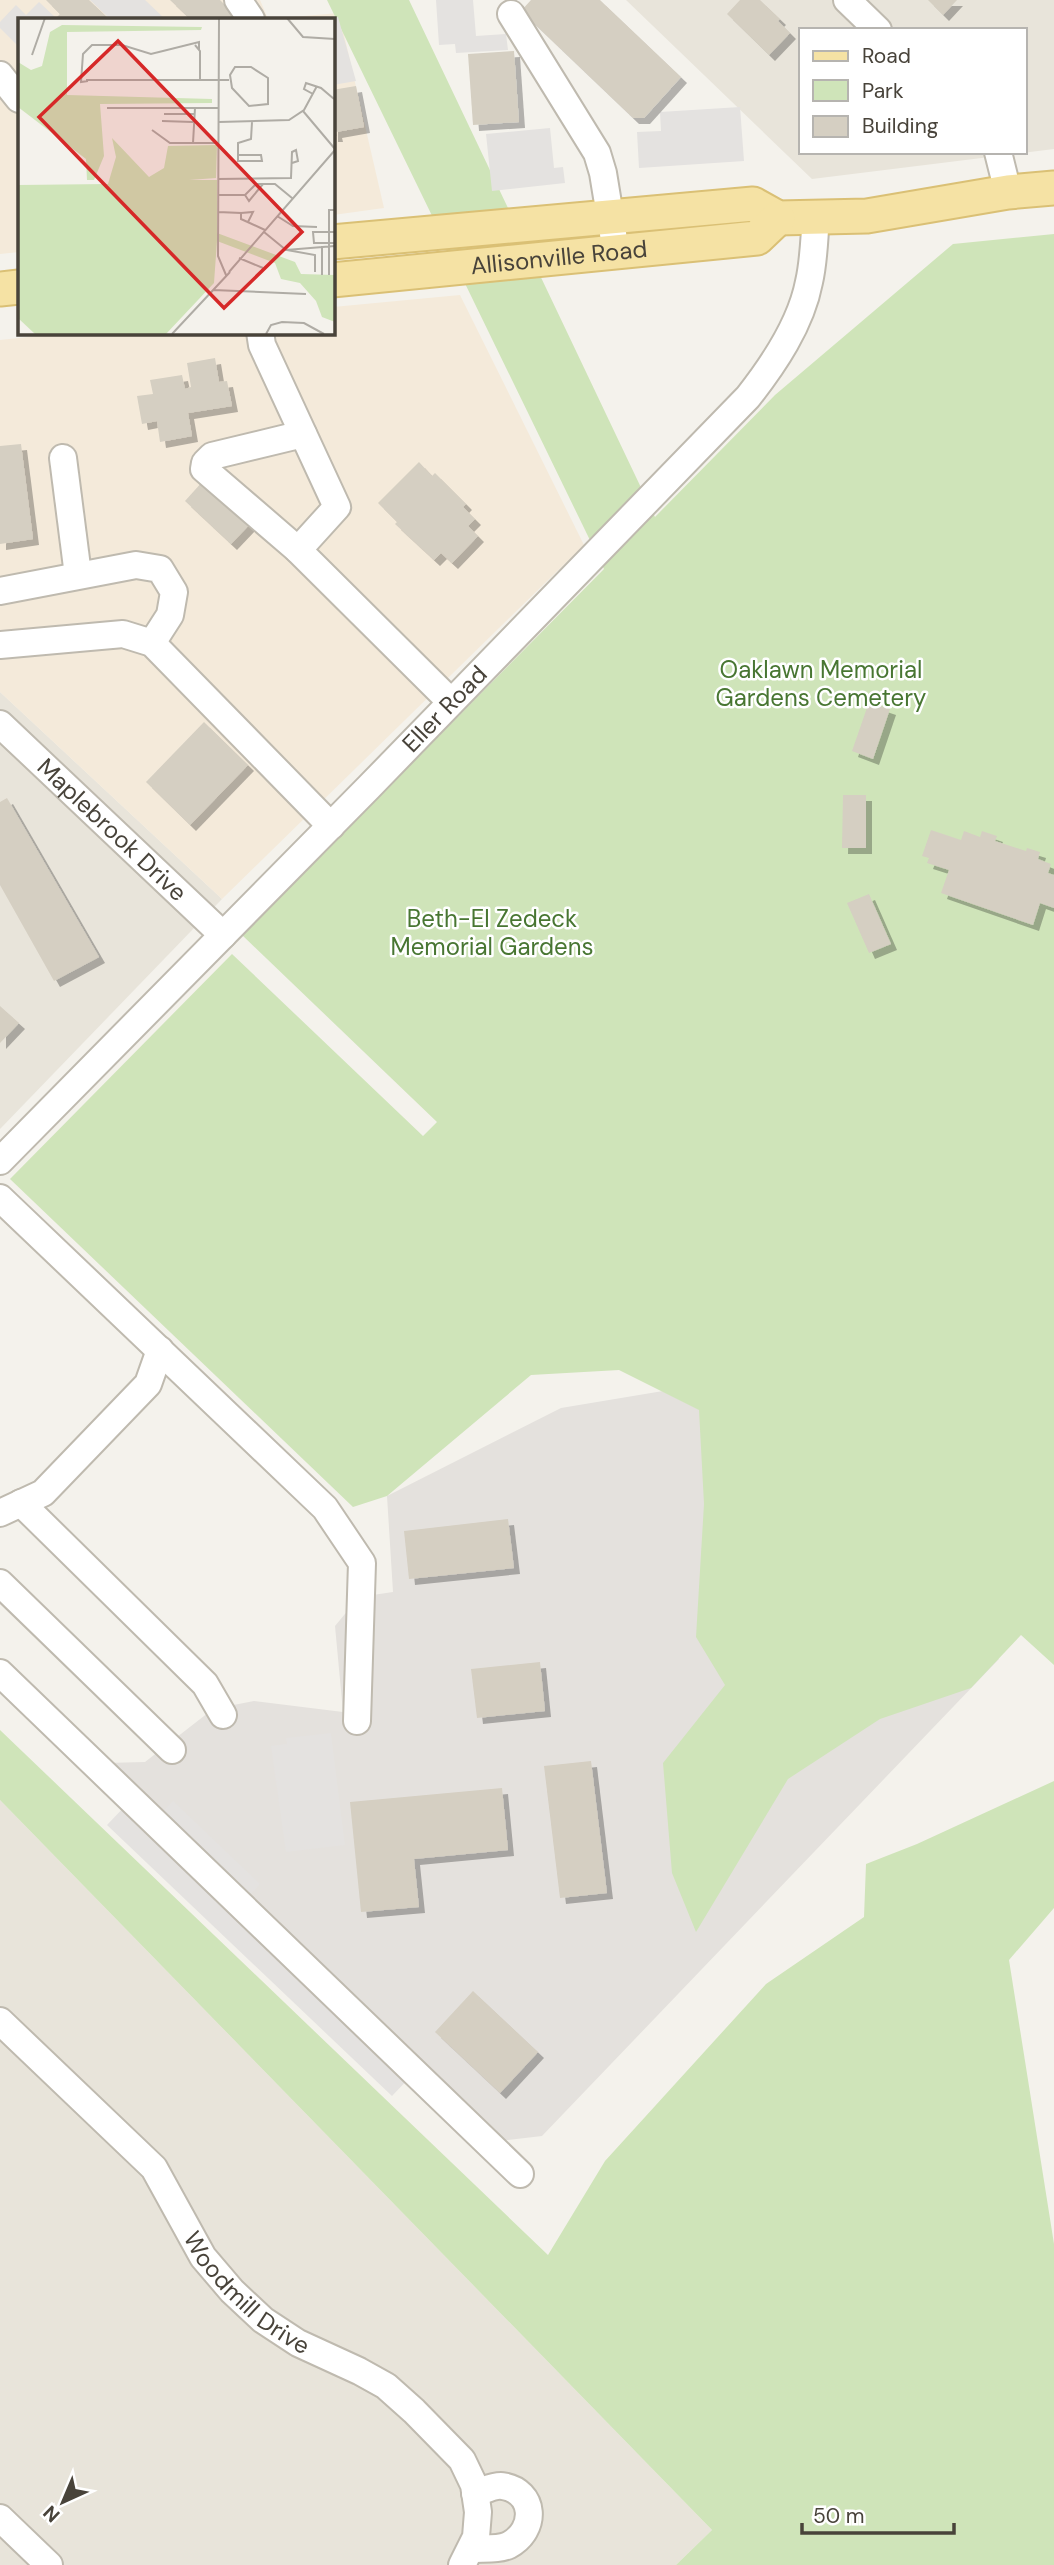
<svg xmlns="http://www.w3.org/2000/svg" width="1054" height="2565" viewBox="0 0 1054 2565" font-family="'DM Sans',sans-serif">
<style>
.residential{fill:#e8e4da;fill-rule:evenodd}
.commercial{fill:#f4eada}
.industrial{fill:#e4e1dd}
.green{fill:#cfe4b9}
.parking{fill:#e4e2e0}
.building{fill:#d5cfc2;filter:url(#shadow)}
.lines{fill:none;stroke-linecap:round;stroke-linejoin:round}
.minor-casing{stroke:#bfbaaf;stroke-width:30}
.major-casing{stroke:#dac075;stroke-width:37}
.minor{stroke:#fff;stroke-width:26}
.major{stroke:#f5e2a4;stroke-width:33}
.labels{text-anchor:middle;stroke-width:5;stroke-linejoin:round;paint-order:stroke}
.street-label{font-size:24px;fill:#48433a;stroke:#fff}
.park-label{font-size:24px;fill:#487632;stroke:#fff}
.inset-road{fill:none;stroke:#afaca5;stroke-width:2}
.view{fill:#d62828;fill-opacity:0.15;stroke:#d62828;stroke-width:3.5}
.inset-edge{fill:none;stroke:#48433a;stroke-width:3.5}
</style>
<defs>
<filter id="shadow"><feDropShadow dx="6" dy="6" stdDeviation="0" flood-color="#0004"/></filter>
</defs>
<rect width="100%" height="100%" fill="#f4f2ec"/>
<g class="residential">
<path d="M 626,0 L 1054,0 L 1054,149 L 812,179 ZM 800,30 L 1024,30 L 1024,152 L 800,152 Z"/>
<path d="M 0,692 L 222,899 L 0,1129 Z"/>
<path d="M 0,1800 L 712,2530 L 676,2565 L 0,2565 Z"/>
</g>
<g class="commercial">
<path d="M 0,0 L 260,0 L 268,19 L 339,13 L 384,208 L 333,215 L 332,19 L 19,19 L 19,252 L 0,254 Z"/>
<path d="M 460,295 L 584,545 L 222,899 L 0,692 L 0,340 L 74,332 L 332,332 L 333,307 Z"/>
</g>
<path class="industrial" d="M 711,1383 L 999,1659 L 542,2136 L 499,2141 L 105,1763 L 145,1762 L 213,1709 L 254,1701 L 343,1712 L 335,1626 L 359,1597 L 393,1592 L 387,1496 L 561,1408 Z"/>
<g class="green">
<path d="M 327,0 L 409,0 L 655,517 L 775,395 L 953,244 L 1054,234 L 1054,1665 L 1021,1635 L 971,1688 L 880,1719 L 788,1779 L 696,1932 L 672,1873 L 663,1763 L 725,1685 L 696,1637 L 704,1504 L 699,1410 L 619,1370 L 531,1375 L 387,1496 L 353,1507 L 10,1179 L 232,954 L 423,1136 L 437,1122 L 242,935 L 604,569 Z"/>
<path d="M 0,1730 L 548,2255 L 605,2161 L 766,1984 L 864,1917 L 866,1864 L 917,1844 L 1054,1781 L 1054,1908 L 1009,1960 L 1054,2244 L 1054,2565 L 676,2565 L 712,2530 L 0,1800 Z"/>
</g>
<g class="parking">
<path d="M 90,0 L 145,0 L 165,19 L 110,19 Z"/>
<path d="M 436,0 L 473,0 L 476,36 L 506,34 L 508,50 L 456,53 L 455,44 L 439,45 Z"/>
<path d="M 39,2 L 57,19 L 19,19 L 19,47 L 0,28 L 0,22 L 16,5 L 26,15 Z"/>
<path d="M 338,17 L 356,81 L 333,85 L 332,19 L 329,19 Z"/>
<path d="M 740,107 L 744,161 L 639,168 L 637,132 L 661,131 L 660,112 Z"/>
<path d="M 550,128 L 554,168 L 563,167 L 565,183 L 492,191 L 486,134 Z"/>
<path d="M 331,1733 L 345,1845 L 286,1852 L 271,1746 L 287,1744 L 286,1738 Z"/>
<path d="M 173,1801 L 260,1884 L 250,1895 L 283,1926 L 271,1939 L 413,2074 L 392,2096 L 107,1825 L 127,1804 L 150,1825 Z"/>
</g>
<g class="building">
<path d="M 46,0 L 89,0 L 109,19 L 55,19 L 60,14 Z"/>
<path d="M 170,0 L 220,0 L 237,17 L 235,19 L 190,19 Z"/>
<path d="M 531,0 L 600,0 L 681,77 L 644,118 L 633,118 L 521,11 Z"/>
<path d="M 740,0 L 760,0 L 780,19 L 778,21 L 790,33 L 769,55 L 727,14 Z"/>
<path d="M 928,0 L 957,0 L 943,15 Z"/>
<path d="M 514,51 L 519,122 L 473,125 L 468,54 Z"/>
<path d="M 356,86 L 364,127 L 336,132 L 337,136 L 332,136 L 332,90 Z"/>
<path d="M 215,358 L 219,382 L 227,381 L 232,406 L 188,413 L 192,436 L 160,442 L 157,421 L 142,424 L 137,396 L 153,394 L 150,380 L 182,375 L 185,389 L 191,387 L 187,363 Z"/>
<path d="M 21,444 L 33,539 L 0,544 L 0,446 Z"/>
<path d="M 419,462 L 432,476 L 435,473 L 466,504 L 463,507 L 475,519 L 468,526 L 478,536 L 452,563 L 441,553 L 434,560 L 395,524 L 397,522 L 378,503 Z"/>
<path d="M 203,481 L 250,524 L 231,544 L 185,501 Z"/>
<path d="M 869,702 L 890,709 L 873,759 L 852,751 Z"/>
<path d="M 204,722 L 248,765 L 190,825 L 146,782 Z"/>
<path d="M 843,795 L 866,795 L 866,848 L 842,848 Z"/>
<path d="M 7,798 L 99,957 L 54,981 L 0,885 L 0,802 Z"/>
<path d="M 931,830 L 961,840 L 964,831 L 980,837 L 982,831 L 997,836 L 995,841 L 1026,851 L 1027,848 L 1040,852 L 1038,859 L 1051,864 L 1048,873 L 1054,875 L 1054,908 L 1040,903 L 1033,925 L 941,893 L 949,870 L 927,863 L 929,858 L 922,856 Z"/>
<path d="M 869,894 L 891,944 L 869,953 L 847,903 Z"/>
<path d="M 0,1006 L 19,1023 L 0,1043 Z"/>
<path d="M 508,1519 L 514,1568 L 409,1579 L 404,1531 Z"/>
<path d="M 540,1662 L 545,1711 L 477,1718 L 471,1669 Z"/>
<path d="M 591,1761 L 607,1893 L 560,1898 L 544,1766 Z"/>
<path d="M 502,1788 L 508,1850 L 414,1859 L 419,1907 L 361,1912 L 350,1802 Z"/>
<path d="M 473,1991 L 538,2052 L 500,2093 L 435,2032 Z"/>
</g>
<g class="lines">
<defs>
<g id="minor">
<path d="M 238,0 L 251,19"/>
<path d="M 847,0 L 878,30"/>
<path d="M 511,14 L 597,153 L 603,173 L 616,252"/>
<path d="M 0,75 L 19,99"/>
<path d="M 998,152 L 1008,192"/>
<path d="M 260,332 L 262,345 L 337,507 L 298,550 L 451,702"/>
<path d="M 63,458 L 78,575"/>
<path d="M 298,550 L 204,469 L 205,463 L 212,456 L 303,434"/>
<path d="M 0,591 L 136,565 L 160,569 L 174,592 L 170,615 L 152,643"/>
<path d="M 0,645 L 123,634 L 152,643 L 331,826"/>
<path id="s1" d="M 0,724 L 223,935"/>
<path id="s2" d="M 0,1161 L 369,787 L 748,397 C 774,364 801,324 809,282 C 814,261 814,239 816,217"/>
<path d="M 0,1198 L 325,1508 L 362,1563 L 357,1721"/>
<path d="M 21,1503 L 205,1684 L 223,1715"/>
<path d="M 0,1513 L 43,1493 L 148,1384 L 160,1350"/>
<path d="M 0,1583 L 172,1750"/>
<path d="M 0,1673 L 520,2174"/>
<path id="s3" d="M 0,2021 L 154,2168 L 203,2257 L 232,2291 L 263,2320 L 298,2343 L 359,2371 L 386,2386 L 414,2411 L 462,2460 L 474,2485 L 478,2512 L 476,2537 L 462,2565"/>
<path d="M 0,2518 L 49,2565"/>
<path d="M 471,2549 C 483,2548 499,2550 509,2545 C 537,2530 536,2491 502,2486 C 494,2485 483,2491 475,2493"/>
</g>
<g id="major">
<path d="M 332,242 L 753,204 L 778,218 L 867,216 L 1008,192 L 1054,188"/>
<path id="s4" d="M 332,280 L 757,238 L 778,218"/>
<path d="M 0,289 L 19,287"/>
</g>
</defs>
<use href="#minor" class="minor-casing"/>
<use href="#major" class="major-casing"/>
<use href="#minor" class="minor"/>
<use href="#major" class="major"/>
</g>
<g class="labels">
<g class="street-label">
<text dy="8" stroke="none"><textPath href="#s4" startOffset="228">Allisonville Road</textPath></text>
<text dy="8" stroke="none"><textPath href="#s2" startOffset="634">Eller Road</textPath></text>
<text dy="8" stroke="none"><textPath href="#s1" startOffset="154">Maplebrook Drive</textPath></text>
<text dy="8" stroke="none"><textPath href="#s3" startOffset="371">Woodmill Drive</textPath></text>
</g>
<g class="park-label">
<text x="821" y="678">Oaklawn Memorial<tspan x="821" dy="28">Gardens Cemetery</tspan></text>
<text x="492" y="927">Beth-El Zedeck<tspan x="492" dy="28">Memorial Gardens</tspan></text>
</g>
</g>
<g transform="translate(18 18)">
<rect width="317" height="317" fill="#f4f2ec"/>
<path d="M 44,7 L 184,9 L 183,12 L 49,14 L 49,77 L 194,81 L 194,85 L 82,86 L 86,138 L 76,162 L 69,162 L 68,141 L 0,89 L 0,44 L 13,52 L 24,48 L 32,14 ZM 94,120 L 131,159 L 146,150 L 150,128 L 199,127 L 198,160 L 171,162 L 199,162 L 199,215 L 277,244 L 283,256 L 317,257 L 317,304 L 304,299 L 298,283 L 282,265 L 263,261 L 257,245 L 199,223 L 196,265 L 148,316 L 17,316 L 0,300 L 0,167 L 90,166 L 98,139 Z" fill="#cfe4b9"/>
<path class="inset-road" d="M 201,0 L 200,238 L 208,257M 269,0 L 285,19 L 317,21M 177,27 L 182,33 L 182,61M 14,37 L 27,0M 217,49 L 233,49 L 250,60 L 250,86 L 231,88 L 214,70 L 212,57 ZM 68,62 L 211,62M 70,63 L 63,64 L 65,36 L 74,27 L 104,27 L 133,36 L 181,24 L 181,32M 295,76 L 286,71 L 288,65 L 303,70 L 316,81M 89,90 L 201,90M 285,93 L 317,131M 146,96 L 176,96M 144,103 L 175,104M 201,104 L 271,102 L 286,92 L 299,68M 134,112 L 152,125 L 201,125M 175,125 L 177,90M 220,137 L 243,137 L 244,143 L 220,143 L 220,125 L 233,121 L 234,104M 200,161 L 273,160 L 274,134 L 278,132 L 280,143 L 274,145M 200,177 L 227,177 L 238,166 L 257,166 L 274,180M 227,177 L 231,183 L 245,166M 317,192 L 311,192 L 311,225 L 317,225M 200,194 L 223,195 L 223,201 L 247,212M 223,195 L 235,194 L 230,204M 259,198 L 275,208 L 299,209M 246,214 L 268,232 L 317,228M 304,228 L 304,257M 269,232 L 297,237 L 297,254M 221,240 L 245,250M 211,254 L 317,132M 311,257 L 311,225 L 296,225 L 295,214 L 317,214M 195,272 L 288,276M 154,316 L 212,254M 248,316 L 253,307 L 264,304 L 286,305 L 306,316"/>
<path class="view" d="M 100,23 L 284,214 L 206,290 L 21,99 Z"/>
<rect width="317" height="317" class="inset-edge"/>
</g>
<rect x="799" y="28" width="228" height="126" fill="#ffffff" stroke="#b6b4b0" stroke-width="2"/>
<rect x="813" y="51" width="35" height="10" fill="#f5e2a4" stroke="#b6b4b0" stroke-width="2"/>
<text x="862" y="63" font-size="21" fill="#48433a">Road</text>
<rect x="813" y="80" width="35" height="21" fill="#cfe4b9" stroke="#b6b4b0" stroke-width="2"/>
<text x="862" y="98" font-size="21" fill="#48433a">Park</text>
<rect x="813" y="116" width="35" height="21" fill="#d5cfc2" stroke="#b6b4b0" stroke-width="2"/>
<text x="862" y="133" font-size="21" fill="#48433a">Building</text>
<g transform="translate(63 2502) rotate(224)" stroke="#ffffff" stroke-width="5" paint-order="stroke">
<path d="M0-5L12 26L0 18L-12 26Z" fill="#48433a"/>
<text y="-10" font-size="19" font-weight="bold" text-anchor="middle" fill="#48433a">N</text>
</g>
<path d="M802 2523v10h152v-10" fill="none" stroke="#48433a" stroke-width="3.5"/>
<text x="813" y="2523" font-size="21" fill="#48433a" stroke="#ffffff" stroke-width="5" paint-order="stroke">50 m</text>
</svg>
